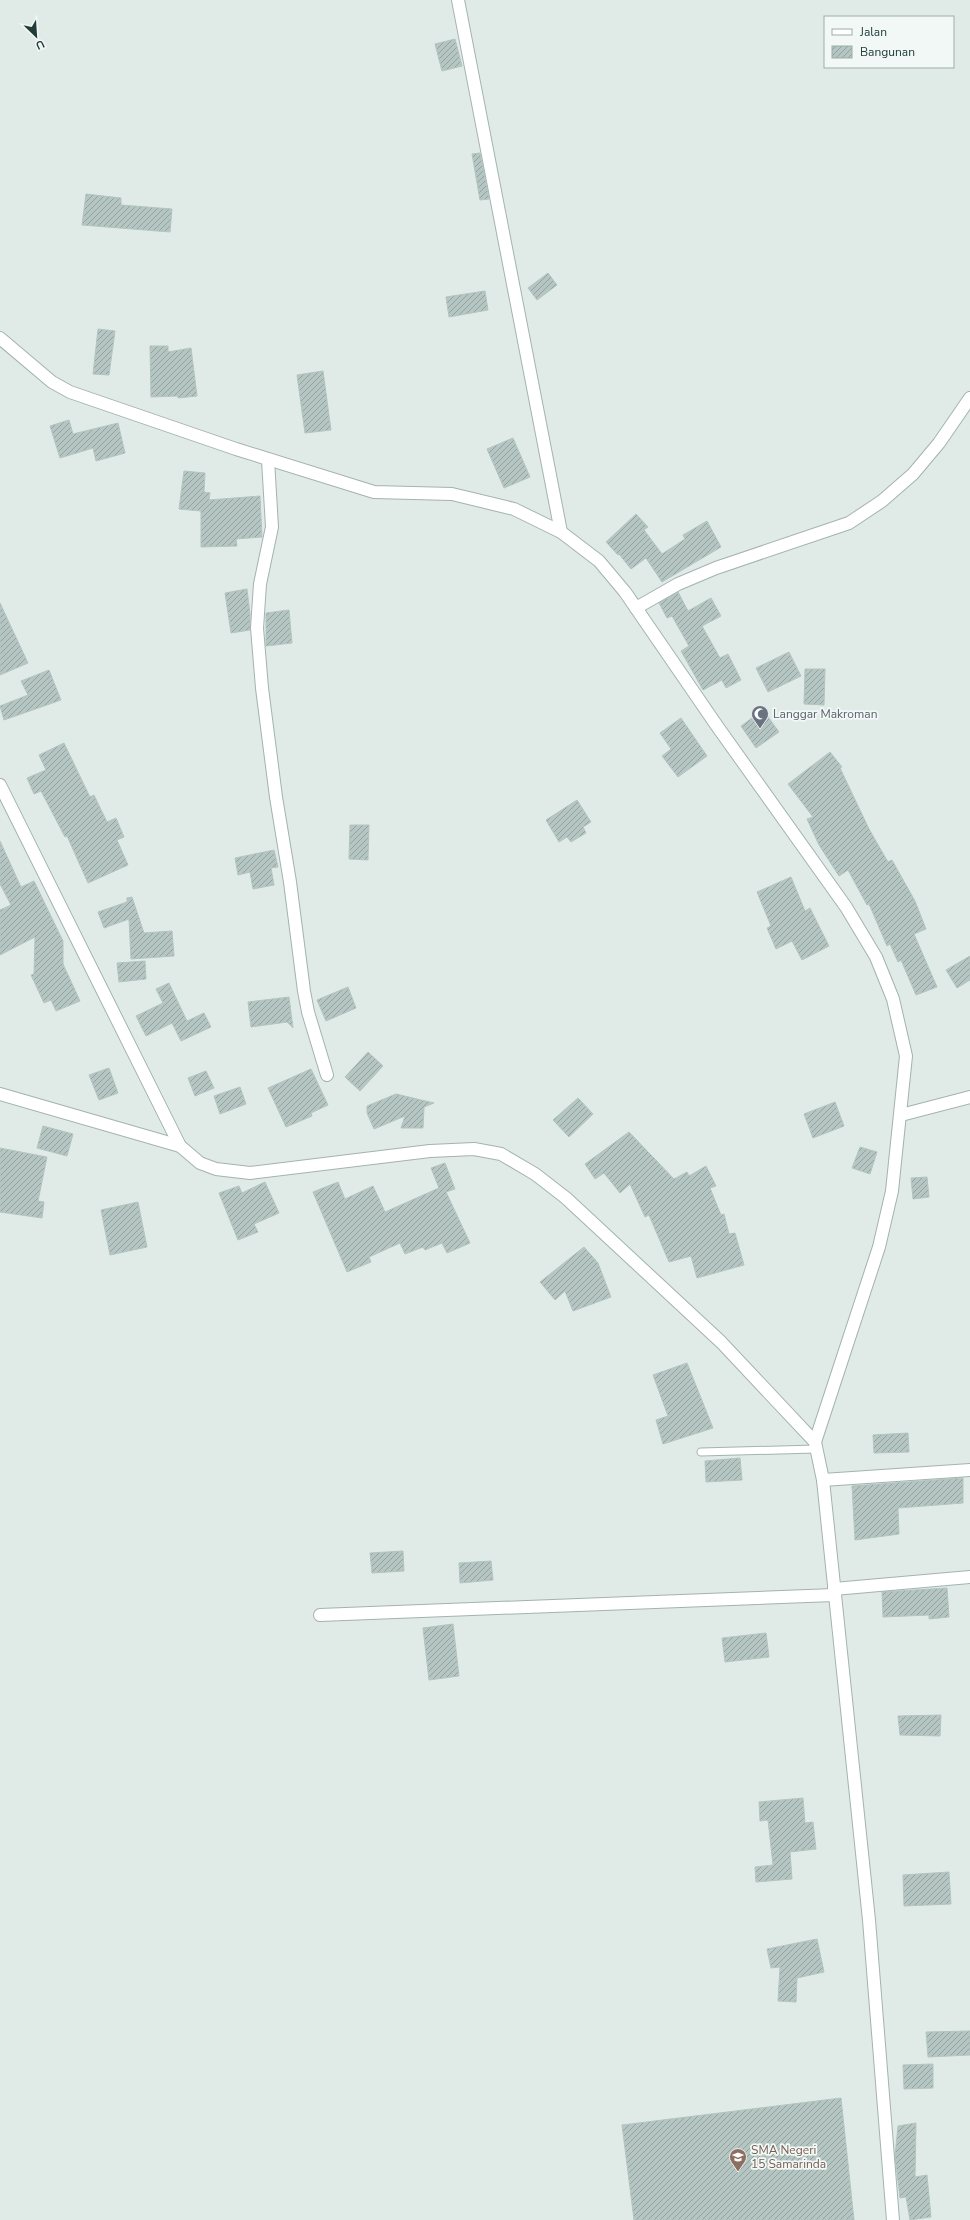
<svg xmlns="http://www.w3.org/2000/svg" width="970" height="2220" viewBox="0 0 970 2220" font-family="'Nunito Sans',sans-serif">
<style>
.building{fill:url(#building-hatch);stroke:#b3c5c1}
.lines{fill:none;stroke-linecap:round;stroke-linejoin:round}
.service-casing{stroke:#a3b3b0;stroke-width:9}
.minor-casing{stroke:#a3b3b0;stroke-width:14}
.service{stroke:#fff;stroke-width:7}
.minor{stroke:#fff;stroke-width:12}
.labels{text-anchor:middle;stroke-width:3.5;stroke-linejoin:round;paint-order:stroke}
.worship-label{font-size:12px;fill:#5b616d;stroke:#f1f8f5;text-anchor:start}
.education-label{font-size:12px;fill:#785e54;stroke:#f1f8f5;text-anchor:start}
</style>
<defs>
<pattern id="building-hatch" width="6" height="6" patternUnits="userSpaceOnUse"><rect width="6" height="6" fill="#b5c6c2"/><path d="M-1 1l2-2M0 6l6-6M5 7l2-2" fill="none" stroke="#93a29f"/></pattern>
</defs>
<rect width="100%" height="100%" fill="#e0ebe8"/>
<g class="building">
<path d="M 455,39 L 462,66 L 442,71 L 435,44 Z"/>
<path d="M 480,153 L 489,199 L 480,200 L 472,154 Z"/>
<path d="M 86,194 L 121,198 L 121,205 L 172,209 L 170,232 L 82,225 Z"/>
<path d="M 548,273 L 557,285 L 537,300 L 528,288 Z"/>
<path d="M 485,291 L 488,310 L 449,317 L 446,297 Z"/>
<path d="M 98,329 L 115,331 L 109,375 L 93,374 Z"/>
<path d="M 150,346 L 168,346 L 168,352 L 191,348 L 197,396 L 178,398 L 178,396 L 151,397 Z"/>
<path d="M 323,371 L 331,430 L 305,433 L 297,375 Z"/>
<path d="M 69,420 L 73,434 L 118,423 L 125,453 L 96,461 L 93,448 L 60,458 L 50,426 Z"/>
<path d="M 513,438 L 530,477 L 504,488 L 487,449 Z"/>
<path d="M 184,471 L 205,473 L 204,492 L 210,493 L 209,500 L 260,496 L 262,537 L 236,539 L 237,546 L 201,547 L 201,511 L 179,509 Z"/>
<path d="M 636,514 L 648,527 L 644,530 L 662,554 L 685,539 L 683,535 L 707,521 L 721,547 L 662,582 L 646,558 L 631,569 L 619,554 L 618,555 L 606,542 Z"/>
<path d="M 247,589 L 250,614 L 250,630 L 231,633 L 225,593 Z"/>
<path d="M 678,592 L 688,611 L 711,598 L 721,616 L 702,626 L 720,658 L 728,654 L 741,680 L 726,688 L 722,680 L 703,690 L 681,651 L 689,646 L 672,616 L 667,618 L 659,603 Z"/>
<path d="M 0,603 L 28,663 L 0,675 Z"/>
<path d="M 289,610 L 292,643 L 266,646 L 266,613 Z"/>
<path d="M 789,652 L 801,676 L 768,692 L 756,668 Z"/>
<path d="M 805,669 L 825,669 L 824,705 L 804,704 Z"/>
<path d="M 49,670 L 61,700 L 4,720 L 0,706 L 28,695 L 21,681 Z"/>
<path d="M 763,710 L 779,732 L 756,748 L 741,726 Z"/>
<path d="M 681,718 L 707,756 L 678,777 L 662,756 L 671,749 L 660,733 Z"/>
<path d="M 64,743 L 90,797 L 94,795 L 107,822 L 116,818 L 124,837 L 117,840 L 128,865 L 88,883 L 67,836 L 65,837 L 41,791 L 34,794 L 27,778 L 46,770 L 39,755 Z"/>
<path d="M 830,752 L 842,767 L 840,768 L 869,829 L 888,862 L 892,860 L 915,901 L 926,929 L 914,934 L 937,987 L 916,995 L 901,960 L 898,962 L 890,944 L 887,946 L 869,904 L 867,905 L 848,870 L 839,876 L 819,845 L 807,819 L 813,817 L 788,784 Z"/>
<path d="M 577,800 L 591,822 L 583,827 L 586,833 L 571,842 L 567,837 L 559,842 L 546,820 Z"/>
<path d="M 350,825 L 369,825 L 368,860 L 349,859 Z"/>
<path d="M 0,841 L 21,887 L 34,881 L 63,941 L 63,964 L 80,1001 L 56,1011 L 51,1000 L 44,1003 L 31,975 L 34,974 L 35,937 L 0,955 L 0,910 L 11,905 L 0,884 Z"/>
<path d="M 274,850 L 278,867 L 271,868 L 274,885 L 253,889 L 250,872 L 238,875 L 235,858 Z"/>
<path d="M 791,877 L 805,911 L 810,908 L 829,946 L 802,960 L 792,941 L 776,949 L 767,928 L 771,926 L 757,892 Z"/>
<path d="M 132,897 L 144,933 L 172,931 L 174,956 L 131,959 L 129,919 L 104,928 L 98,912 L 127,902 L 127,898 Z"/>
<path d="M 970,956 L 970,980 L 957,988 L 946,970 Z"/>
<path d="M 145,961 L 146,979 L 119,982 L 117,963 Z"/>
<path d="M 169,983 L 187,1021 L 204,1013 L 211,1027 L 181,1041 L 172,1023 L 146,1036 L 136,1016 L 163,1003 L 156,989 Z"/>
<path d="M 348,987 L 356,1008 L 326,1021 L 317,1000 Z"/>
<path d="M 289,997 L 293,1028 L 287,1022 L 251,1027 L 248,1002 Z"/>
<path d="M 368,1052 L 383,1066 L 360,1091 L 345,1077 Z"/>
<path d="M 109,1068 L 118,1093 L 99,1100 L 89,1075 Z"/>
<path d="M 311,1069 L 328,1105 L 311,1113 L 312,1116 L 286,1127 L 268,1088 Z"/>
<path d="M 206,1071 L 214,1088 L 195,1096 L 188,1078 Z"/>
<path d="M 240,1087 L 246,1104 L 220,1114 L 214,1096 Z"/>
<path d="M 396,1094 L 434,1103 L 424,1107 L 423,1128 L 401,1128 L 405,1116 L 374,1129 L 367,1113 L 367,1106 Z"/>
<path d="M 578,1098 L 593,1114 L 569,1137 L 553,1120 Z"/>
<path d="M 835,1102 L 844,1126 L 813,1138 L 804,1114 Z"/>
<path d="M 43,1126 L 73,1134 L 67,1156 L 37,1148 Z"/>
<path d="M 629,1132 L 674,1179 L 687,1172 L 689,1176 L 706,1166 L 716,1186 L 710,1188 L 721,1215 L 724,1214 L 729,1234 L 735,1233 L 744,1265 L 697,1278 L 691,1256 L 669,1262 L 649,1215 L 645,1217 L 630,1184 L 620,1193 L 604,1173 L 595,1179 L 585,1164 Z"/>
<path d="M 860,1147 L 877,1152 L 870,1174 L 852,1168 Z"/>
<path d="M 0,1148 L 47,1157 L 38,1201 L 44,1202 L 42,1218 L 0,1212 Z"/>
<path d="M 445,1163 L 455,1189 L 446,1192 L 470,1243 L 447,1253 L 442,1243 L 425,1250 L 423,1247 L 405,1254 L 400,1243 L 369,1257 L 371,1262 L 347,1272 L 313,1192 L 338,1182 L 345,1199 L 373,1186 L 385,1212 L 439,1188 L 431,1168 Z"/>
<path d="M 927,1177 L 929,1197 L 913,1199 L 911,1178 Z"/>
<path d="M 265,1182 L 279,1213 L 254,1224 L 258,1232 L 238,1240 L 219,1193 L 239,1186 L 242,1193 Z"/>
<path d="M 138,1202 L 147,1247 L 110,1255 L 101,1210 Z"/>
<path d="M 584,1247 L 598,1263 L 611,1297 L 573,1311 L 565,1291 L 555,1300 L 540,1282 Z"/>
<path d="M 687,1363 L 713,1428 L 663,1444 L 656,1420 L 668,1416 L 653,1375 Z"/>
<path d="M 908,1433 L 909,1452 L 874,1453 L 873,1435 Z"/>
<path d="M 740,1458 L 742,1480 L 706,1482 L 705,1461 Z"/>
<path d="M 963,1478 L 963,1503 L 898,1508 L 899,1534 L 855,1540 L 852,1486 Z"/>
<path d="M 403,1551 L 404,1571 L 372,1573 L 370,1553 Z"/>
<path d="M 491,1561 L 493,1580 L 460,1583 L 459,1563 Z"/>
<path d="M 947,1588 L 949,1617 L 929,1619 L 929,1615 L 883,1617 L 882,1592 Z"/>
<path d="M 453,1624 L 459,1676 L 429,1680 L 423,1628 Z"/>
<path d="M 766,1633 L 769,1657 L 725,1662 L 722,1638 Z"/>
<path d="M 941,1715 L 940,1736 L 900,1735 L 898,1716 Z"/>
<path d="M 803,1798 L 805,1823 L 813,1822 L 816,1849 L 790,1852 L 792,1879 L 756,1882 L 755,1867 L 773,1865 L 768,1820 L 760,1821 L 759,1802 Z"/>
<path d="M 949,1872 L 951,1904 L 904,1906 L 903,1875 Z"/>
<path d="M 817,1939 L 824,1972 L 797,1978 L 796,2002 L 778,2001 L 780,1967 L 771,1968 L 767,1949 Z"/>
<path d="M 970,2031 L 970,2055 L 928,2057 L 926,2032 Z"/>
<path d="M 933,2064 L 933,2088 L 904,2089 L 903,2065 Z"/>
<path d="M 841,2098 L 854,2220 L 634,2220 L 622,2125 Z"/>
<path d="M 916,2123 L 915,2177 L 927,2175 L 931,2217 L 910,2220 L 906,2197 L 900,2198 L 895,2156 L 898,2126 Z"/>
</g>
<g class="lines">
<defs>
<path id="service" d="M 701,1452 L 816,1449"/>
<g id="minor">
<path d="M 458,0 L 561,532"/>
<path d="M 0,338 L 52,382 L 70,392 L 236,449 L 374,492 L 452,494 L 514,509 L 561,532 L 599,561 L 625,592 L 717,726 L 846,907 L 876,957 L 893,999 L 906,1056 L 892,1191 L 879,1247 L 815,1442"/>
<path d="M 268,460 L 272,527 L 260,584 L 257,628 L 262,688 L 276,797 L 290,882 L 304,991 L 308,1012 L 327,1075"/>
<path d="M 636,608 L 678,584 L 716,568 L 849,523 L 882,501 L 913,474 L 939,443 L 970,398"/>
<path d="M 0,785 L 180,1146 L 200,1163 L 216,1169 L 250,1173 L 430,1151 L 474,1149 L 501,1154 L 535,1174 L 566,1198 L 721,1342 L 815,1442 L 823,1480 L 869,1920 L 893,2220"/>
<path d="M 0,1094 L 180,1146"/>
<path d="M 901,1115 L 970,1097"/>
<path d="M 823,1480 L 970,1470"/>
<path d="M 834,1589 L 970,1577"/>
<path d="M 320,1615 L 834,1595"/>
</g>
</defs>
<use href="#service" class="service-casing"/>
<use href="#minor" class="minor-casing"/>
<use href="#service" class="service"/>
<use href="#minor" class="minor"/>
</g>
<defs>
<symbol id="mosque-pin" viewBox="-11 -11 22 30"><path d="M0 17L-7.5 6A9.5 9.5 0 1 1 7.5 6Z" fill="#6b7280" stroke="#f1f8f5"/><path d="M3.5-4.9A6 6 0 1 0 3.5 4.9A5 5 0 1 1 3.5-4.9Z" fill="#fff"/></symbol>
<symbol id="school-pin" viewBox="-11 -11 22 30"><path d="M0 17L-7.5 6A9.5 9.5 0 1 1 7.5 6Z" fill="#8d6e63" stroke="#f1f8f5"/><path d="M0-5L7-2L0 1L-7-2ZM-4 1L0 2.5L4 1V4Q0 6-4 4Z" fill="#fff"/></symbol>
</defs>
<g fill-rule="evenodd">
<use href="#mosque-pin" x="750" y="704" width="20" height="27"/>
<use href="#school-pin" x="728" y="2147" width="20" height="27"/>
</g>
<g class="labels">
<g class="worship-label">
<text x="773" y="718">Langgar Makroman</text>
</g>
<g class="education-label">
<text x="751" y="2154">SMA Negeri<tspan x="751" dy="14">15 Samarinda</tspan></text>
</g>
</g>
<rect x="824" y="16" width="130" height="52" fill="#f1f8f5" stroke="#9eadaa"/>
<rect x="832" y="29" width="20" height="6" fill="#ffffff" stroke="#9eadaa"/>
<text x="860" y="36" font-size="12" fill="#213c39">Jalan</text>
<rect x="832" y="46" width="20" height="12" fill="url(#building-hatch)" stroke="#9eadaa"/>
<text x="860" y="56" font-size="12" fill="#213c39">Bangunan</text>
<g transform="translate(36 36) rotate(155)" stroke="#f1f8f5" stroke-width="3" paint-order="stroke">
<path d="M0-3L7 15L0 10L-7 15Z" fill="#213c39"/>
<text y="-6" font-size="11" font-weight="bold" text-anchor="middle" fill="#213c39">U</text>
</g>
</svg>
